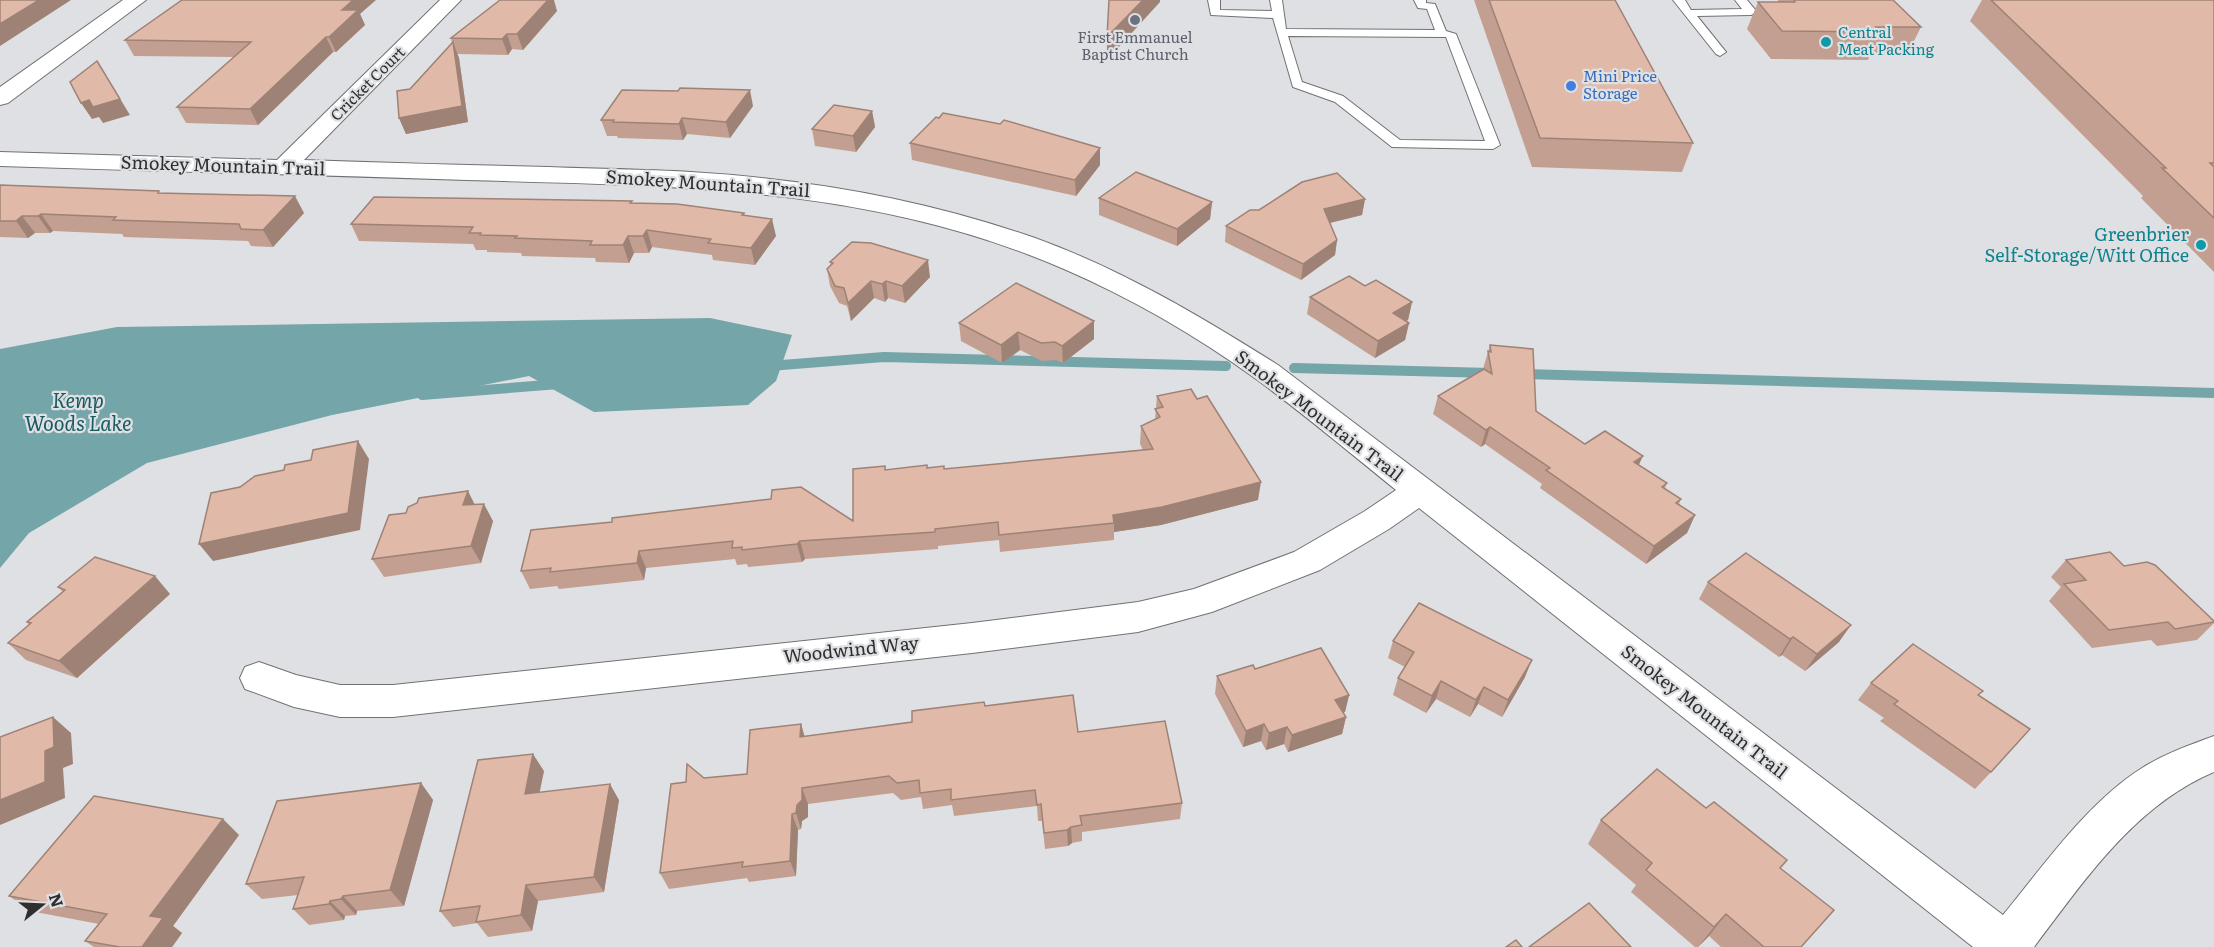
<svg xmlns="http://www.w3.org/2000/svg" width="2214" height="947" viewBox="0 0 2214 947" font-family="Literata,serif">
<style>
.water{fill:#74a5a8}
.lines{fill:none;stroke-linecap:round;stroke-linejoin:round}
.stream{stroke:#74a5a8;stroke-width:10}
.service-casing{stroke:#707173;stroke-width:2}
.minor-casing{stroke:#707173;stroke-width:2}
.service{fill:#fff;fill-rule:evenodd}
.minor{fill:#fff;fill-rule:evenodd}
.wall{fill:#c29f90}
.shaded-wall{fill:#9e8276}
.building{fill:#e1b9a8;stroke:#9e8276;stroke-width:1.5}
.worship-dot{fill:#6b7280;stroke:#dfe0e3;stroke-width:2}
.culture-dot{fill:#0f9aa8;stroke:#dfe0e3;stroke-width:2}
.shop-dot{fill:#3f7fe0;stroke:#dfe0e3;stroke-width:2}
.labels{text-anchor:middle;stroke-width:4.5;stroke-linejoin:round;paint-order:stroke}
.far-culture-label{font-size:15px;fill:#0d838f;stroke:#dfe0e3;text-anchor:start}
.far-worship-label{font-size:15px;fill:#5b616d;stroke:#dfe0e3}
.far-shop-label{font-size:15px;fill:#366cbe;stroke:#dfe0e3;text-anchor:start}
.far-street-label{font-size:15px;fill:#2f2f30;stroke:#dfe0e3}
.street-label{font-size:18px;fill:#2f2f30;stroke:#dfe0e3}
.culture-label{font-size:18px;fill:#0d838f;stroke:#dfe0e3;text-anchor:end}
.water-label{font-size:20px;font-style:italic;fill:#175b60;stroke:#dfe0e3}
</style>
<rect width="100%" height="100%" fill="#dfe0e3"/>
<path class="water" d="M 710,318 L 792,335 L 776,381 L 748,405 L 594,412 L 529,376 L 332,415 L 147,463 L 29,533 L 0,568 L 0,349 L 117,327 Z"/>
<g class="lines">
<g class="stream">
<path d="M 769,366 L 884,357 L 1226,366"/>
<path d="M 1294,368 L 1491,373"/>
<path d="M 1522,374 L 2214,393"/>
<path d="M 422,395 L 559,384"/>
</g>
<defs>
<g id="service">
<path d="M 1208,0 L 1220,0 L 1220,10 L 1272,11 L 1270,0 L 1282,0 L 1286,29 L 1435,30 L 1427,9 L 1418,8 L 1414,0 L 1426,0 L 1426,3 L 1435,4 L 1446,31 L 1456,34 L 1500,145 L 1493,149 L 1392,147 L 1335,102 L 1293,87 L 1273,18 L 1211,15 ZM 1288,36 L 1446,37 L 1485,141 L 1400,140 L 1343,96 L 1302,82 Z"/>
<path d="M 1673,0 L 1685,0 L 1691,10 L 1742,9 L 1735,0 L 1747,0 L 1757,12 L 1751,15 L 1697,16 L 1726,52 L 1720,56 L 1716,54 Z"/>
</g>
<g id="minor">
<path d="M 123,0 L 146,0 L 8,103 L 0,105 L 0,87 Z"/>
<path d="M 440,0 L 461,0 L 304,160 C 386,163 467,165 549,167 C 596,169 644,169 691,172 C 808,179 924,199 1035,238 C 1121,269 1200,316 1278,365 L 2003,915 C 2044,865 2088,802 2142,768 C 2164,754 2190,745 2214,736 L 2214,772 C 2134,806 2085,880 2034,947 L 1973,947 L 1419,508 L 1389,529 L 1320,570 L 1212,612 L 1138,632 L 972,653 L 393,717 L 340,717 L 294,707 L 245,689 L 240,678 L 245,667 L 259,662 L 296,675 L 340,685 L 393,685 L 972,623 L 1138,602 L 1194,589 L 1294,552 L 1365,511 L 1396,490 C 1350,453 1304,414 1256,379 C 1197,336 1131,298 1064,269 C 870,185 673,186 467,180 C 311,175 156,171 0,166 L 0,152 L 277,160 Z"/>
</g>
</defs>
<use href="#service" class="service-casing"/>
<use href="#minor" class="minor-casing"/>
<use href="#service" class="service"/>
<use href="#minor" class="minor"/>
</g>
<g class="wall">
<path d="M 1474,0 L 1615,0 L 1693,143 L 1682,172 L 1532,167 Z"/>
<path d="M 1778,0 L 1893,0 L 1921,27 L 1907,55 L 1870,55 L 1868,60 L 1771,59 L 1747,29 L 1758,2 L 1778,2 Z"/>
<path d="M 1982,0 L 2214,0 L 2214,272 L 2141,198 L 2143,196 L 1970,21 Z"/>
<path d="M 557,11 L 523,50 L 512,49 L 508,55 L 457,54 L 459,58 L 468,122 L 406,134 L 399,118 L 410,89 L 452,43 L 451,38 Z"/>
<path d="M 360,14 L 365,25 L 336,52 L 333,52 L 258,125 L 186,123 L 177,107 L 234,57 L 134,56 L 125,40 Z"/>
<path d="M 753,106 L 730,138 L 687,134 L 683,140 L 618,138 L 617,136 L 607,136 L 601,120 Z"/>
<path d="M 872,111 L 875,127 L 856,152 L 815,146 L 812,129 Z"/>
<path d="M 1000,124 L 1100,165 L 1076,196 L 912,160 L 910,143 Z"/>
<path d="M 0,185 L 160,193 L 304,213 L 273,247 L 251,246 L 248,241 L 124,237 L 122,234 L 53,231 L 50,233 L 35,233 L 28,238 L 0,237 Z"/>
<path d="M 1099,198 L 1212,202 L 1210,219 L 1177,246 L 1099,215 Z"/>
<path d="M 1365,199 L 1362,215 L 1330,223 L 1337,240 L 1335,255 L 1301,280 L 1225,242 L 1226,226 L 1259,210 Z"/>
<path d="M 632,203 L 744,213 L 745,216 L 776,236 L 755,265 L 713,260 L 712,255 L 652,247 L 649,253 L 634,253 L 629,263 L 596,262 L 595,258 L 522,256 L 521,253 L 487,252 L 487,250 L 476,250 L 473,244 L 359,241 L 351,224 Z"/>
<path d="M 830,262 L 930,277 L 905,303 L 888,298 L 885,302 L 874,298 L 851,321 L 847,306 L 839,303 L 830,286 L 827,269 L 831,265 Z"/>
<path d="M 1365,286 L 1412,302 L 1408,320 L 1406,321 L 1409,323 L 1405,340 L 1375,358 L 1307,314 L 1310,297 Z"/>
<path d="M 959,323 L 1094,339 L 1063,363 L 1056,360 L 1042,361 L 1020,350 L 1002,363 L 961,341 Z"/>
<path d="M 1490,345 L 1536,411 L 1585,444 L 1639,465 L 1667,483 L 1665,488 L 1681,499 L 1679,504 L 1695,515 L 1687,533 L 1646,564 L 1540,488 L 1542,484 L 1485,444 L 1481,447 L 1433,414 L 1438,396 L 1483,369 Z"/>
<path d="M 1157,396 L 1258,500 L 1161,525 L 1114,532 L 1114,540 L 1000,552 L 999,540 L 938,546 L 938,549 L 805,559 L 802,562 L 748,567 L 747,564 L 737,565 L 735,559 L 646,568 L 644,580 L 559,589 L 557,586 L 530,589 L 521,571 L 531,530 L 853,521 L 885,466 L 886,470 L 927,468 L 944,469 L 1143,450 L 1140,444 L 1141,426 L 1155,420 Z"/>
<path d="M 475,505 L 493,521 L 481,563 L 384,577 L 372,559 Z"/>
<path d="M 2066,560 L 2124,566 L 2214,621 L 2214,623 L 2197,640 L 2157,646 L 2151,640 L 2092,648 L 2049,601 L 2061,587 L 2051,577 Z"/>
<path d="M 1708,582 L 1839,642 L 1805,671 L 1782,655 L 1779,657 L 1699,599 Z"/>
<path d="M 58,587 L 170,594 L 77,678 L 26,660 L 8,643 L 29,625 L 27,622 L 63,592 Z"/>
<path d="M 1393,641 L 1525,677 L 1502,717 L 1478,704 L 1470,717 L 1436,699 L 1426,713 L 1393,695 L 1398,678 L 1405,667 L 1388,658 Z"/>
<path d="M 1255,669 L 1349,695 L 1345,712 L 1343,712 L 1346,717 L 1342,734 L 1288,752 L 1284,744 L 1266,750 L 1261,741 L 1243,747 L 1215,694 L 1217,676 Z"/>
<path d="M 1871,683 L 1978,696 L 1991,772 L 1975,789 L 1880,721 L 1884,718 L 1858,700 Z"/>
<path d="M 985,706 L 1078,732 L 1182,803 L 1180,819 L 1082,832 L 1082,841 L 1072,843 L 1068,846 L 1045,849 L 1042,821 L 1038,821 L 1037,806 L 954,816 L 952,805 L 923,809 L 921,797 L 901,800 L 893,793 L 808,804 L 808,817 L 802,821 L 801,829 L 798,830 L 796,876 L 749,882 L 747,878 L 669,889 L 660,873 L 686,782 L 704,778 L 747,774 L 801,724 L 804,736 L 912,722 Z"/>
<path d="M 544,771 L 539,792 L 619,800 L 604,892 L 538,901 L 532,931 L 488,937 L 477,923 L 453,927 L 440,911 Z"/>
<path d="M 421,783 L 433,800 L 404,906 L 357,911 L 356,915 L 345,916 L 344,920 L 309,925 L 293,909 L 298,895 L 262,899 L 246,884 Z"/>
<path d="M 1601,820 L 1780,868 L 1801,947 L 1721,947 L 1709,936 L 1698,947 L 1695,947 L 1631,892 L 1636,885 L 1588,844 Z"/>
<path d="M 239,835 L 173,926 L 182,933 L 172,947 L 94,947 L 85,941 L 99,924 L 30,911 L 9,896 Z"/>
</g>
<g class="shaded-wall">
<path d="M 39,0 L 71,0 L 0,46 L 0,24 Z"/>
<path d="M 353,0 L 376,0 L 360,14 L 365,25 L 336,52 L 329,37 L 342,10 Z"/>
<path d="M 548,0 L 554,0 L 557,11 L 523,50 L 517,34 Z"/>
<path d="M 1143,0 L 1160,0 L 1160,2 L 1107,60 L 1107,37 Z"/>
<path d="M 507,34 L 512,49 L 508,55 L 502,39 Z"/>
<path d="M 326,37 L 333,52 L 258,125 L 250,109 Z"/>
<path d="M 453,42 L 459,58 L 468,122 L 406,134 L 399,118 Z"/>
<path d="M 97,61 L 130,115 L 103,123 L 99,117 L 92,119 L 81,103 Z"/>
<path d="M 750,90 L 753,106 L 730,138 L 726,122 Z"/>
<path d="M 872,111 L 875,127 L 856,152 L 853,136 Z"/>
<path d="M 682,118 L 687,134 L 683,140 L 679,124 Z"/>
<path d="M 1100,148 L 1100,165 L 1076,196 L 1075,180 Z"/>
<path d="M 295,196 L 304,213 L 273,247 L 263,230 Z"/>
<path d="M 1365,199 L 1362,215 L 1321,225 L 1324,209 Z"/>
<path d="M 1212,202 L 1210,219 L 1177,246 L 1177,229 Z"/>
<path d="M 41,214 L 53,231 L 50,233 L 38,216 Z"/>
<path d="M 22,216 L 35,233 L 28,238 L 16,221 Z"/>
<path d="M 772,219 L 776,236 L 755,265 L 751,248 Z"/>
<path d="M 647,230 L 652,247 L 649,253 L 643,236 Z"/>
<path d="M 628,236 L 634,253 L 629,263 L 623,245 Z"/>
<path d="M 1337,240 L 1335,255 L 1301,280 L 1303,264 Z"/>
<path d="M 928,260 L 930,277 L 905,303 L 902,286 Z"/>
<path d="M 871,281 L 874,298 L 851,321 L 848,303 Z"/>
<path d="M 886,281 L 888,298 L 885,302 L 882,284 Z"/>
<path d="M 1412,302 L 1408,320 L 1390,330 L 1393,313 Z"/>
<path d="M 1094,321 L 1094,339 L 1063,363 L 1062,346 Z"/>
<path d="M 1409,323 L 1405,340 L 1375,358 L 1378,341 Z"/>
<path d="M 1018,332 L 1020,350 L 1002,363 L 1001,345 Z"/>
<path d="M 1490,427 L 1485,444 L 1481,447 L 1486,430 Z"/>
<path d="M 358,441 L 369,459 L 360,530 L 213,561 L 199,544 Z"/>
<path d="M 1643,456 L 1635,473 L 1634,462 Z"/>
<path d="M 1261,482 L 1258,500 L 1161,525 L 1114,532 L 1114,523 L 1113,515 Z"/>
<path d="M 468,491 L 477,509 L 463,505 Z"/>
<path d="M 484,504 L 493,521 L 481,563 L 471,546 Z"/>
<path d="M 1695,515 L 1687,533 L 1646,564 L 1654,546 Z"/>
<path d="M 800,541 L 805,559 L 802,562 L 797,544 Z"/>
<path d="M 639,551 L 646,568 L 644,580 L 637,563 Z"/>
<path d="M 155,576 L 170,594 L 77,678 L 59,661 Z"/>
<path d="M 1851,625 L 1839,642 L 1805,671 L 1817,654 Z"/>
<path d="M 1793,637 L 1782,655 L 1779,657 L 1790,639 Z"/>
<path d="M 1532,660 L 1525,677 L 1502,717 L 1508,700 Z"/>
<path d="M 1441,681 L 1436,699 L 1426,713 L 1432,696 Z"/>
<path d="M 1484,687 L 1478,704 L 1470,717 L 1476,700 Z"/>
<path d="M 1349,695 L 1345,712 L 1331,717 L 1335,700 Z"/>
<path d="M 53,717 L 71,733 L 73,764 L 63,768 L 65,798 L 0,825 L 0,800 L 45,751 Z"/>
<path d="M 1346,717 L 1342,734 L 1288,752 L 1292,735 Z"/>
<path d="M 801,724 L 806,741 L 800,737 Z"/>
<path d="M 1264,724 L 1261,741 L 1243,747 L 1246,731 Z"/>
<path d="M 1287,727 L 1284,744 L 1266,750 L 1269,733 Z"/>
<path d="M 533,754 L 544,771 L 536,810 L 525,794 Z"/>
<path d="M 421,783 L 433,800 L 404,906 L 390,890 Z"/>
<path d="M 610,784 L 619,800 L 604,892 L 594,877 Z"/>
<path d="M 802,788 L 808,804 L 808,817 L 802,821 L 801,829 L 796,813 L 797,805 Z"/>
<path d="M 792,814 L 798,830 L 796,876 L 790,861 Z"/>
<path d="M 223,819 L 239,835 L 173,926 L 182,933 L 172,947 L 142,947 L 150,916 Z"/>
<path d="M 1071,827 L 1072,843 L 1068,846 L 1067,830 Z"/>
<path d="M 526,885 L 538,901 L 532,931 L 521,915 Z"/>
<path d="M 343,896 L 357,911 L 356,915 L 341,899 Z"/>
<path d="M 330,901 L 345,916 L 344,920 L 329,904 Z"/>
<path d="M 1726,914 L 1709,936 L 1698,947 L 1714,927 Z"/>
</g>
<g class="building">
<path d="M 0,0 L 39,0 L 0,24 Z"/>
<path d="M 182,0 L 353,0 L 342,10 L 358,10 L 329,37 L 326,37 L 250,109 L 177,107 L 251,42 L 125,40 Z"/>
<path d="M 500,0 L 548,0 L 517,34 L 507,34 L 502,39 L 451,38 Z"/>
<path d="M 1109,0 L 1143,0 L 1107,37 Z"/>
<path d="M 1489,0 L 1615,0 L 1693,143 L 1540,138 Z"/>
<path d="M 1794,0 L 1893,0 L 1921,27 L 1876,27 L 1881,32 L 1782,31 L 1758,2 L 1795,2 Z"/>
<path d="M 1991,0 L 2214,0 L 2214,163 L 2210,163 L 2214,167 L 2214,218 L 2162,168 L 2166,168 Z"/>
<path d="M 453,42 L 462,106 L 399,118 L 397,91 L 410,89 Z"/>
<path d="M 97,61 L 120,99 L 93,107 L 89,100 L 81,103 L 70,82 Z"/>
<path d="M 680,88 L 750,90 L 726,122 L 682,118 L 679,124 L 613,122 L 614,120 L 601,120 L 622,90 L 678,91 Z"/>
<path d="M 834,105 L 872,111 L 853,136 L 812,129 Z"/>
<path d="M 943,113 L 1000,124 L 1004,120 L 1100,148 L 1075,180 L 910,143 L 936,117 L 939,118 Z"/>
<path d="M 1136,172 L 1212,202 L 1177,229 L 1099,198 Z"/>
<path d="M 1337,173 L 1365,199 L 1324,209 L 1337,240 L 1303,264 L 1226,226 L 1250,210 L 1259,210 L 1302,182 Z"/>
<path d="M 0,185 L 159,191 L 158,193 L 295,196 L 263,230 L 241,229 L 239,224 L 113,220 L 116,217 L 41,214 L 38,216 L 22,216 L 16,221 L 0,221 Z"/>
<path d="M 374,197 L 632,201 L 630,203 L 677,204 L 744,213 L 742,215 L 772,219 L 751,248 L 708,243 L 711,239 L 647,230 L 643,236 L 628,236 L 623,245 L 590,245 L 592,241 L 515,238 L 517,236 L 480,235 L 481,233 L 469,233 L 473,227 L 351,224 Z"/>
<path d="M 852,242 L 871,243 L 928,260 L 902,286 L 886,281 L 882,284 L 871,281 L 848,303 L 844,288 L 835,286 L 827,269 L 833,263 L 830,262 Z"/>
<path d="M 1349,276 L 1365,286 L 1376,280 L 1412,302 L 1393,313 L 1409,323 L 1378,341 L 1310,297 Z"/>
<path d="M 1016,283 L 1094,321 L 1062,346 L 1055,342 L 1041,343 L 1018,332 L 1001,345 L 959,323 Z"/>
<path d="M 1490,345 L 1533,349 L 1536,411 L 1585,444 L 1605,431 L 1643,456 L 1634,462 L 1667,483 L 1662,487 L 1681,499 L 1676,503 L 1695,515 L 1654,546 L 1546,470 L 1550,468 L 1490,427 L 1486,430 L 1438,396 L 1484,369 L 1492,374 L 1488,351 L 1491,352 Z"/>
<path d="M 1191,389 L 1197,399 L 1207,396 L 1261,482 L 1162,507 L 1113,515 L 1114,523 L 999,535 L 998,522 L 935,529 L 935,532 L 800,541 L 797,544 L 742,550 L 742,547 L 732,548 L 733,541 L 639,551 L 637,563 L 550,572 L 551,568 L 521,571 L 531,530 L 612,522 L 612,518 L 771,499 L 772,490 L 801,487 L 853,521 L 853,469 L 885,466 L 885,470 L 927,465 L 927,468 L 944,466 L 944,469 L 1153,449 L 1141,426 L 1160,417 L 1155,409 L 1163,407 L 1157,396 Z"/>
<path d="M 358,441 L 348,513 L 199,544 L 211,493 L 240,487 L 255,476 L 284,470 L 285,465 L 311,460 L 313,450 Z"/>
<path d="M 468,491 L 463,505 L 484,504 L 471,546 L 372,559 L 389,515 L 406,513 L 408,507 L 417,503 L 419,498 Z"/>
<path d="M 2110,552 L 2124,566 L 2147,562 L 2155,565 L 2214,621 L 2214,622 L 2175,629 L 2168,622 L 2109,630 L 2064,584 L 2086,580 L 2066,560 Z"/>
<path d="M 1746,553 L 1851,625 L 1817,654 L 1793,637 L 1790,639 L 1708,582 Z"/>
<path d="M 95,557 L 155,576 L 59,661 L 8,643 L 31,623 L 27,622 L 65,590 L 58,587 Z"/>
<path d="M 1419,603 L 1532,660 L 1508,700 L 1484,687 L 1476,700 L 1441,681 L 1432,696 L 1398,678 L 1414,652 L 1393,641 Z"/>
<path d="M 1913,644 L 1983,691 L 1978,695 L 2030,729 L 1991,772 L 1894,704 L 1898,701 L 1871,683 Z"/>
<path d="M 1321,648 L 1349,695 L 1335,700 L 1346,717 L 1292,735 L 1287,727 L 1269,733 L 1264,724 L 1246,731 L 1217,676 L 1253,665 L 1255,669 Z"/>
<path d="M 1073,695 L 1078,732 L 1165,721 L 1182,803 L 1080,816 L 1082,825 L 1071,827 L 1067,830 L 1044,833 L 1041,804 L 1037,805 L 1035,790 L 951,800 L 951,789 L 920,793 L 919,780 L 897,783 L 889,776 L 802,788 L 802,800 L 797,805 L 796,813 L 792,814 L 790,861 L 742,867 L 743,862 L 660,873 L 671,784 L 686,782 L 687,764 L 704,778 L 747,774 L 750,730 L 801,724 L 800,737 L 912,722 L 912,711 L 984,702 L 985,706 Z"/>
<path d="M 53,717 L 54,747 L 45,751 L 45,782 L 0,800 L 0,737 Z"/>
<path d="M 533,754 L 525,794 L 610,784 L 594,877 L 526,885 L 521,915 L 476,922 L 480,906 L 440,911 L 478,760 Z"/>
<path d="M 1657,769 L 1706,808 L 1714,802 L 1787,860 L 1780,868 L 1834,910 L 1801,947 L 1764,947 L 1726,914 L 1714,927 L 1646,870 L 1652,863 L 1601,820 Z"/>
<path d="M 421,783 L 390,890 L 343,896 L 341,899 L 330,901 L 329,904 L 293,909 L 304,877 L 246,884 L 277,801 Z"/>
<path d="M 94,796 L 223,819 L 150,916 L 163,918 L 142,947 L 120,947 L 85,941 L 107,914 L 9,896 Z"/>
<path d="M 1589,903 L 1631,947 L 1529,947 Z"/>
<path d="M 1516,940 L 1522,947 L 1506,947 Z"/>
</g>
<circle class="worship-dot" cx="1135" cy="20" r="6"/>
<g class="culture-dot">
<circle cx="1826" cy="42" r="6"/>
<circle cx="2201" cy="245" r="6"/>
</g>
<circle class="shop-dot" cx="1571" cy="86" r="6"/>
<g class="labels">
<g class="far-culture-label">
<text x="1838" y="38">Central<tspan x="1838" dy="17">Meat Packing</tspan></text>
</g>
<g class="far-worship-label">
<text x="1135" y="43">First Emmanuel<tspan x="1135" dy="17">Baptist Church</tspan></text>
</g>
<g class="far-shop-label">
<text x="1583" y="82">Mini Price<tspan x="1583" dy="17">Storage</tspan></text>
</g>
<g class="far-street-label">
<text transform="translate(368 84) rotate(-45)" y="5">Cricket Court</text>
</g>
<g class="street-label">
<text transform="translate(223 166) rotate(2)" y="6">Smokey Mountain Trail</text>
<text transform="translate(708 184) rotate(4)" y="6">Smokey Mountain Trail</text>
<text transform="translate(1319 416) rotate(37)" y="6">Smokey Mountain Trail</text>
<text transform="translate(851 650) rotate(-6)" y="6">Woodwind Way</text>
<text transform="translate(1704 712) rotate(38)" y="6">Smokey Mountain Trail</text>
</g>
<g class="culture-label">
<text x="2189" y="241">Greenbrier<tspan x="2189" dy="21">Self-Storage/Witt Office</tspan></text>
</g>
<g class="water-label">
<text x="78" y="408">Kemp<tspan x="78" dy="23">Woods Lake</tspan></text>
</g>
</g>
<g transform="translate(42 905) rotate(72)" stroke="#dfe0e3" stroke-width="4.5" paint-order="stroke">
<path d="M0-4.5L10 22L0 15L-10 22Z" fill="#2f2f30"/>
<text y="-9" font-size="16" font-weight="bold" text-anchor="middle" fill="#2f2f30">N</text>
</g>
</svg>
